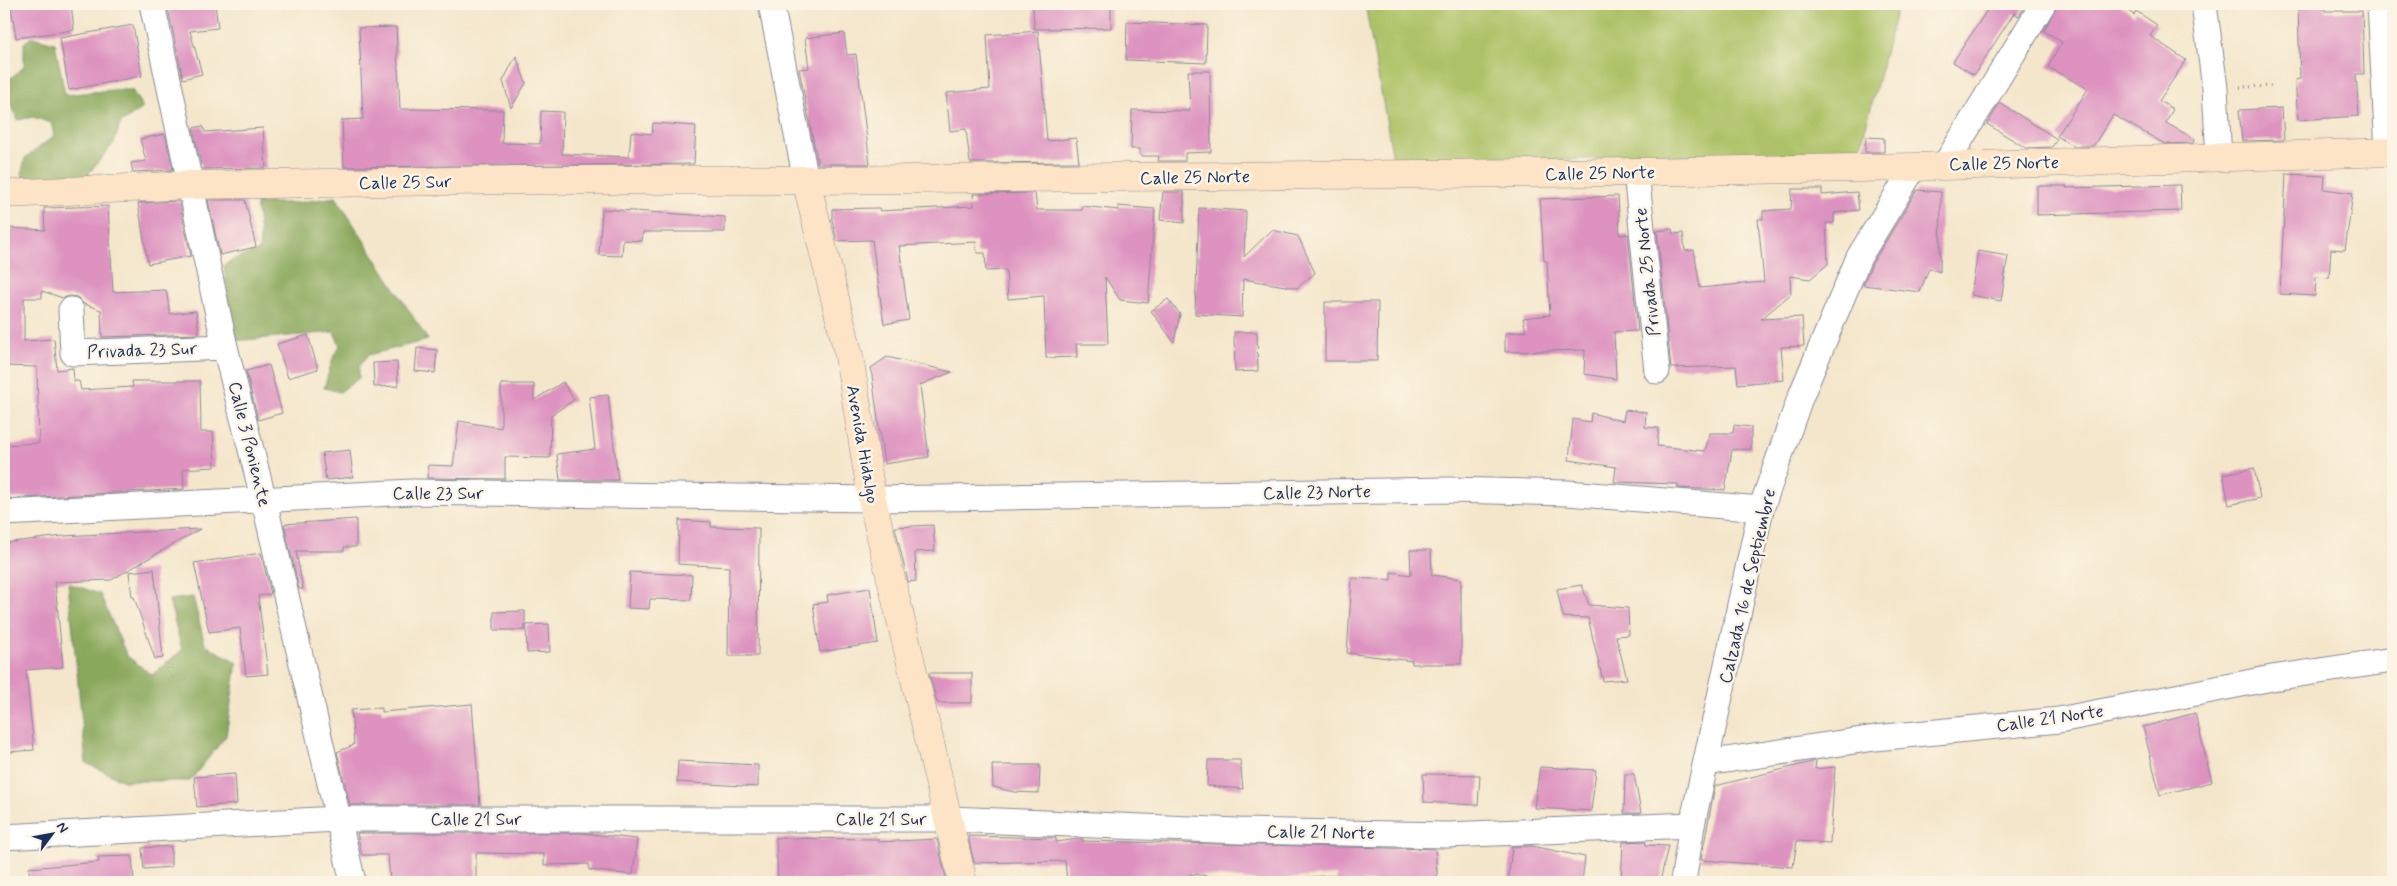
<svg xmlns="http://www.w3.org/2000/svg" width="2397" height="886" viewBox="0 0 2397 886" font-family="Mynerve,sans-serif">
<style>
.green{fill:#adc267;stroke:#647862}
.forest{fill:#8aa85c;stroke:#526c5d}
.building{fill:#dd92c0}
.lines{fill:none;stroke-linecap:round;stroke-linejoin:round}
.street-casing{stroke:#888a94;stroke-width:27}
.secondary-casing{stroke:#888a94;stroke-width:29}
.path{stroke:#888a94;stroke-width:3;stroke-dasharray:1 4;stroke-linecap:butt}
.street{stroke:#fff;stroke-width:25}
.secondary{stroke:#fee4c6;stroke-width:28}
.labels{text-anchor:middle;stroke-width:5;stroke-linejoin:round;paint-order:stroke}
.street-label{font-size:18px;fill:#1b2f5e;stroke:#fcf5e5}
</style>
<rect width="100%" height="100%" fill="#fcf5e5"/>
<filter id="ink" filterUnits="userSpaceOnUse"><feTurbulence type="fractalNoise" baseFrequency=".02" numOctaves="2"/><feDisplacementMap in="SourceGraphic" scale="10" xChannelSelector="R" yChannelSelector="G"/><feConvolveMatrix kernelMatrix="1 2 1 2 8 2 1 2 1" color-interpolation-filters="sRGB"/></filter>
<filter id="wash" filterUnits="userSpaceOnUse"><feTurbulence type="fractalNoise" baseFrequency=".0096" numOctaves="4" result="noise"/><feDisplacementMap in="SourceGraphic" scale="20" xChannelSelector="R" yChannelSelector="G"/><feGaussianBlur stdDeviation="1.12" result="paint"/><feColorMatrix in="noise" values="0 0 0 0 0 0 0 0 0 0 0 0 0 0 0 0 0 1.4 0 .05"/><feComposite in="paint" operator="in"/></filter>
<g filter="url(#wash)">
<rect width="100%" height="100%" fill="#f4e6cb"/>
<path class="green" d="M 1365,4 L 1898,4 L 1859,153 L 1394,163 Z"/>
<g class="forest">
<path d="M 32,37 L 55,43 L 65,95 L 112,90 L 132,90 L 143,108 L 120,124 L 114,143 L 89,173 L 91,186 L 24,186 L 22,172 L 25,158 L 54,136 L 51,123 L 33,117 L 18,120 L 4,88 L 7,81 L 24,67 L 24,43 Z"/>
<path d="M 336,197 L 428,340 L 368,355 L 359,367 L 359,378 L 340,392 L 324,388 L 334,355 L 340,346 L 334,332 L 233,341 L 224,265 L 236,258 L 259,251 L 260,233 L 256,203 L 296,203 Z"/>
<path d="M 68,583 L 100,594 L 127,656 L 152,675 L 182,650 L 169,600 L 193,597 L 205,645 L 237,662 L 226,736 L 190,781 L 124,781 L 86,763 Z"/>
</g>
<g id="blocks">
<g class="building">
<path d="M 31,4 L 71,4 L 74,30 L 16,38 L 11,7 Z"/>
<path d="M 167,4 L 215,4 L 218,28 L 190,31 L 202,74 L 183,79 Z"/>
<path d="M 1033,4 L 1111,4 L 1111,28 L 1034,29 Z"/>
<path d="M 1991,4 L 2026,4 L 2019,16 L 2014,13 L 1974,75 L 1953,62 Z"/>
<path d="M 2057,4 L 2118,4 L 2134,15 L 2136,11 L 2157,25 L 2150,36 L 2186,60 L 2159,101 L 2173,109 L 2166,123 L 2195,139 L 2193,143 L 2165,144 L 2113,115 L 2093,146 L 2073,146 L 2057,136 L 2088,89 L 2048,67 L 2062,42 L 2044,31 Z"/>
<path d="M 2298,4 L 2325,4 L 2325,11 L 2362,11 L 2364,74 L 2356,74 L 2359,116 L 2298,120 L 2295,80 L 2300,79 Z"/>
<path d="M 1127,22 L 1207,25 L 1206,63 L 1126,60 Z"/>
<path d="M 133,25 L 142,76 L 69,90 L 60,38 Z"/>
<path d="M 396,27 L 400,109 L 503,110 L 502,143 L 540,144 L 541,111 L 563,112 L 562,154 L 629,157 L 631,132 L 652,134 L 653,123 L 696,126 L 694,164 L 344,167 L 342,120 L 363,119 L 359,28 Z"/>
<path d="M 1038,31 L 1047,141 L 1076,138 L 1079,162 L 970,163 L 966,129 L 950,131 L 946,93 L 990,89 L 987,35 Z"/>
<path d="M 844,33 L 847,55 L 856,54 L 870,164 L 818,164 L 799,69 L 809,68 L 805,38 Z"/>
<path d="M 516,56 L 526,83 L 511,108 L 503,81 Z"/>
<path d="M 1188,71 L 1210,71 L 1211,152 L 1185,153 L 1185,161 L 1158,161 L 1159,156 L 1140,156 L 1140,149 L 1131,149 L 1132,110 L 1190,111 Z"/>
<path d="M 2000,103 L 2057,139 L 2052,147 L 2026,148 L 1987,124 Z"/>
<path d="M 2282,108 L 2284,140 L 2242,141 L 2239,110 Z"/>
<path d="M 203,126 L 205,132 L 263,128 L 266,168 L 202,169 L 193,128 Z"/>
<path d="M 165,134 L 173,170 L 133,172 L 131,163 L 146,161 L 140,139 Z"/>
<path d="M 1866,137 L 1884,138 L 1884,152 L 1865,152 Z"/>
<path d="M 2286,174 L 2325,176 L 2324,189 L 2353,193 L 2345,250 L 2331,249 L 2329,278 L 2316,277 L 2315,296 L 2280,294 Z"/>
<path d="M 2180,185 L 2181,211 L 2037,215 L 2037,186 L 2067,186 L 2066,188 Z"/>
<path d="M 1792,189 L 1822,189 L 1822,195 L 1857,192 L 1859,210 L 1834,213 L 1834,223 L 1826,223 L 1828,264 L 1810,279 L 1790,276 L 1791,294 L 1761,319 L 1802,317 L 1804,346 L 1781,347 L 1784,380 L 1738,384 L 1736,366 L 1671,368 L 1657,231 L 1672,229 L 1673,234 L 1683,233 L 1685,251 L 1694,250 L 1700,288 L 1764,282 L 1758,219 L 1763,219 L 1763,211 L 1791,209 Z"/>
<path d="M 1917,190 L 1941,192 L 1940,272 L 1929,268 L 1920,292 L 1863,285 L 1872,264 Z"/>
<path d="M 1163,192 L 1184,192 L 1184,223 L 1160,220 Z"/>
<path d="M 1035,193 L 1037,210 L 1082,210 L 1082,206 L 1118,210 L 1118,206 L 1155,209 L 1148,303 L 1120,300 L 1105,277 L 1108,344 L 1076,344 L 1077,357 L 1046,358 L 1044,296 L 1008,299 L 1006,270 L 986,271 L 985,253 L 977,253 L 976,242 L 899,246 L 909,320 L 884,324 L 872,240 L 837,241 L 832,220 L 832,209 L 879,208 L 880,211 L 974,206 L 973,194 Z"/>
<path d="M 1618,196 L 1620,235 L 1628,234 L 1638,331 L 1614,332 L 1616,379 L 1584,374 L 1585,350 L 1505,352 L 1505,333 L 1526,331 L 1523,318 L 1550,315 L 1547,261 L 1544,261 L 1540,199 Z"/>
<path d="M 208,200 L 245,200 L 256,247 L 220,255 Z"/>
<path d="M 179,201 L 191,256 L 148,264 L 138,203 Z"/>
<path d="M 108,206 L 113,292 L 166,290 L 170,314 L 196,311 L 199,334 L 102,337 L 101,310 L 84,304 L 77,297 L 70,296 L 63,298 L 42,291 L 42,298 L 24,298 L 24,341 L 54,339 L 57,370 L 73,368 L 74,381 L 79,381 L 81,390 L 133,387 L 132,381 L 200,381 L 201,432 L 213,432 L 215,467 L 183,469 L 184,489 L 4,499 L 4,445 L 39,443 L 37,367 L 4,366 L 4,265 L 8,265 L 9,228 L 45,230 L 44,208 Z"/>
<path d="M 1199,208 L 1246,211 L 1244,257 L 1272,230 L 1298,236 L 1315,273 L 1297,288 L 1243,279 L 1242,317 L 1195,314 Z"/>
<path d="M 602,209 L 725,217 L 725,232 L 643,232 L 642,241 L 623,240 L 622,256 L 599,255 Z"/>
<path d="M 1978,251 L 2008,256 L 2001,301 L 1971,295 Z"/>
<path d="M 1168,299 L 1180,314 L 1174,342 L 1151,311 Z"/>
<path d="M 1325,302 L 1378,302 L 1377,361 L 1325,361 Z"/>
<path d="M 1234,332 L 1257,332 L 1258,371 L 1235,372 Z"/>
<path d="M 308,335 L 318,369 L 288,378 L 277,344 Z"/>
<path d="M 417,348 L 437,350 L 435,373 L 415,371 Z"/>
<path d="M 887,357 L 952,372 L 920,385 L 929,457 L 884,464 L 871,368 Z"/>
<path d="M 397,362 L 398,386 L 374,387 L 373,363 Z"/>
<path d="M 269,365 L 282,413 L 258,420 L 246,371 Z"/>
<path d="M 563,382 L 574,400 L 551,415 L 550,458 L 505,457 L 505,479 L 427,478 L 428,465 L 453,466 L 459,421 L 501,428 L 501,384 L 534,384 L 534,400 Z"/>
<path d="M 608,395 L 618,480 L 560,480 L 557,454 L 595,449 L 589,397 Z"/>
<path d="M 1625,410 L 1646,412 L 1645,427 L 1659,428 L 1657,446 L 1705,451 L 1710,433 L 1733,433 L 1734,425 L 1751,427 L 1751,449 L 1732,450 L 1725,490 L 1678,488 L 1678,484 L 1614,482 L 1616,467 L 1569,460 L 1573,419 L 1590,422 L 1591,413 L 1623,421 Z"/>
<path d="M 350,450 L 353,477 L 326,480 L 322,453 Z"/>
<path d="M 2254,468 L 2260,498 L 2229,505 L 2223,474 Z"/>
<path d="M 356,519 L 356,547 L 344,547 L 344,551 L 296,551 L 303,589 L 299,589 L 284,524 Z"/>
<path d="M 679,520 L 711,522 L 711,527 L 759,528 L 758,656 L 728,656 L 729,567 L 678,564 Z"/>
<path d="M 933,525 L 935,551 L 915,552 L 916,581 L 908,582 L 895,527 Z"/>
<path d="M 200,529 L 111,580 L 55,582 L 63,667 L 26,670 L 34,750 L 9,752 L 4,698 L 4,543 L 63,536 Z"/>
<path d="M 1410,550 L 1431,550 L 1432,575 L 1461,579 L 1461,664 L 1412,664 L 1412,661 L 1347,653 L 1352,578 L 1391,580 L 1391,572 L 1411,575 Z"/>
<path d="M 261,553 L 271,594 L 258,596 L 268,674 L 246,676 L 240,628 L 209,632 L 194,563 Z"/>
<path d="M 154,569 L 163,658 L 155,659 L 134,597 L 132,597 L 129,572 Z"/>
<path d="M 630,572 L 692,575 L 691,600 L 650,599 L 649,609 L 628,608 Z"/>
<path d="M 1582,585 L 1589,605 L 1628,608 L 1629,635 L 1616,636 L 1627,679 L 1603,681 L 1588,618 L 1563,617 L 1557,589 Z"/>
<path d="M 870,588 L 878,643 L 820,652 L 813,604 L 828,602 L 827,595 Z"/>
<path d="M 525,611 L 525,630 L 494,630 L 494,612 Z"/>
<path d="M 549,624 L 550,652 L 527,653 L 526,625 Z"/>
<path d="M 929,673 L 972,673 L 972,703 L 937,703 Z"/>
<path d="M 472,704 L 480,805 L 350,805 L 337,752 L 354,745 L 351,710 L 381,708 L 382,712 Z"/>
<path d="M 2195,713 L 2212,782 L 2160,795 L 2143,727 Z"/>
<path d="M 1208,760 L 1240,760 L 1243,789 L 1207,786 Z"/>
<path d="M 678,761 L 758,765 L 758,787 L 677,782 Z"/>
<path d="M 1816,761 L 1815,769 L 1835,767 L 1830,843 L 1797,841 L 1793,867 L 1701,860 L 1715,786 Z"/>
<path d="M 992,765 L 1040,765 L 1039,793 L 1014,792 L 993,787 Z"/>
<path d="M 1540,767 L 1596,770 L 1591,811 L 1534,808 Z"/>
<path d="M 235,774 L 237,804 L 197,807 L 194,777 Z"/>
<path d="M 1423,774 L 1480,775 L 1478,805 L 1424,802 Z"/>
<path d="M 1625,774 L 1634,774 L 1641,813 L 1624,813 Z"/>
<path d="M 357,833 L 581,833 L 637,839 L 633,875 L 589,870 L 589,864 L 544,865 L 544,854 L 476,853 L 476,882 L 390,882 L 388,855 L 362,855 Z"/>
<path d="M 968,836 L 1056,838 L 1056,842 L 1079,839 L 1083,839 L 1083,841 L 1435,849 L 1438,882 L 1336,882 L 1336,875 L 1260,881 L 1190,874 L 1190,882 L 1067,882 L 1065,861 L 974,863 Z"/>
<path d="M 776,838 L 878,839 L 878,842 L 937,839 L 947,882 L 778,882 Z"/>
<path d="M 1645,841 L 1646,845 L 1668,846 L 1660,882 L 1621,882 L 1623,842 Z"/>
<path d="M 171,846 L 171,867 L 144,869 L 142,848 Z"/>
<path d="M 1532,846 L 1585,857 L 1582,882 L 1508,882 L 1512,847 Z"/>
<path d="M 132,856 L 134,882 L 30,882 L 29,868 L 99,862 L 98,857 Z"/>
</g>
</g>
</g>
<g filter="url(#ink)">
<use href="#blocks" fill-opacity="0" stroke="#888a94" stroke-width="1"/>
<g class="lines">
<defs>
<g id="street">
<path d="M 152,4 L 225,347 L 264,501 L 353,882"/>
<path d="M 771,4 L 806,180"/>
<path d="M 2204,4 L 2215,88 L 2219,158"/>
<path d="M 2380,4 L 2388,151"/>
<path d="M 1945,165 L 2043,4"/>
<path d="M 1636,172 L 1657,371"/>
<path d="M 71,310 L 73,353 L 225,347"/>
<path d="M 4,513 L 412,492 L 872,499 L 1449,490 L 1568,493 L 1761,509"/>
<path d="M 1706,763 L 1875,738 L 2059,720 L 2272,678 L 2393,660"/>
<path d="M 4,837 L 337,819 L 949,819 L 1239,831 L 1447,835 L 1692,825"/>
<path d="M 1683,882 L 1692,825 L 1761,509 L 1800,398 L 1859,257 L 1914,167"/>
</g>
<g id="secondary">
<path d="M 806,180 L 849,356 L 872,499 L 963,882"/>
<path d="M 4,194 L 192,185 L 518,180 L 806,180 L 1636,172 L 1914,167 L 2393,152"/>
</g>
</defs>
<use href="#street" class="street-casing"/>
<use href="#secondary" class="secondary-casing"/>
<path class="path" d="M 2240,87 L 2274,86"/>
<use href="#street" class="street"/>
<use href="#secondary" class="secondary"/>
</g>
</g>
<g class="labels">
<g class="street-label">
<text transform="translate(2004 163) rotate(-1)" y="6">Calle 25 Norte</text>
<text transform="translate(1600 173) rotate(-1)" y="6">Calle 25 Norte</text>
<text transform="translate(1195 177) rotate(-1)" y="6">Calle 25 Norte</text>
<text transform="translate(405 182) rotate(-1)" y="6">Calle 25 Sur</text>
<text transform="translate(1647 272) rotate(-96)" y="6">Privada 25 Norte</text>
<text transform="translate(142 350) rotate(-2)" y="6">Privada 23 Sur</text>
<text transform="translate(250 444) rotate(76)" y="6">Calle 3 Poniente</text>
<text transform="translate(863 444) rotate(80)" y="6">Avenida Hidalgo</text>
<text transform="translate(1317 492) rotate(-1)" y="6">Calle 23 Norte</text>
<text x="438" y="499">Calle 23 Sur</text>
<text transform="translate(1747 586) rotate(-77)" y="6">Calzada 16 de Septiembre</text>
<text transform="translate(2050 718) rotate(-8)" y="6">Calle 21 Norte</text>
<text x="476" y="825">Calle 21 Sur</text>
<text x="881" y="825">Calle 21 Sur</text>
<text transform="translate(1321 832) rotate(1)" y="6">Calle 21 Norte</text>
</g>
</g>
<rect width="2397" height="886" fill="none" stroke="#fcf5e5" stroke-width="20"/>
<g transform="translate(52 834) rotate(58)" stroke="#fcf5e5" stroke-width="4" paint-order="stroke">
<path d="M0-4L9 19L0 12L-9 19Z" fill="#1b2f5e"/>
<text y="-8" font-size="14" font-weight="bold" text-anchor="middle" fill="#1b2f5e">N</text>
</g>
</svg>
